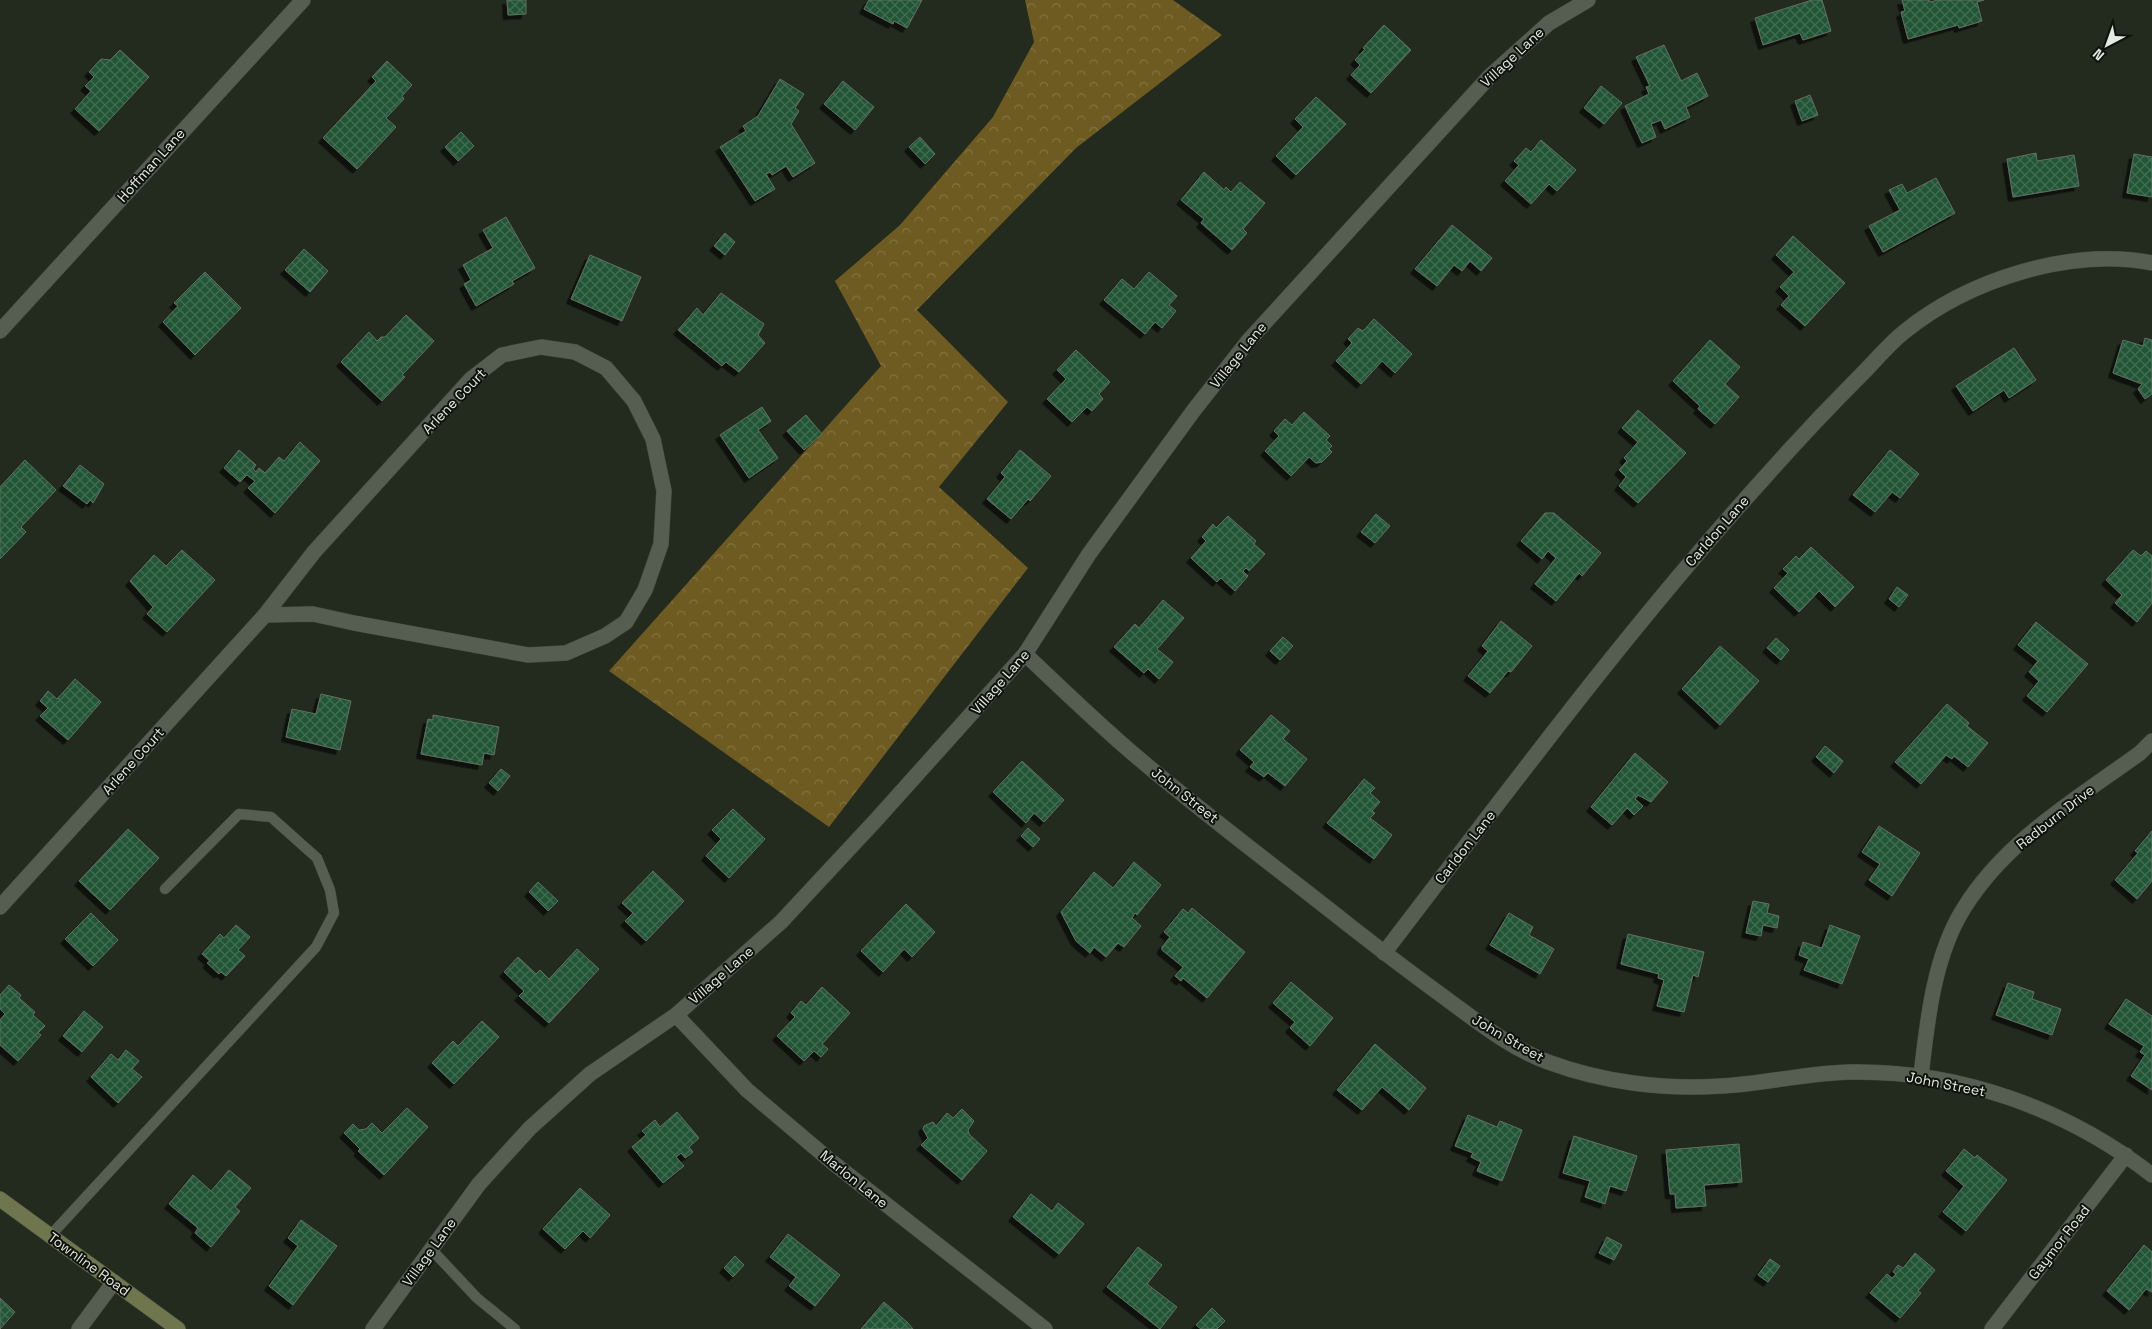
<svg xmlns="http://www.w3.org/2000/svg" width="2152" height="1329" viewBox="0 0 2152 1329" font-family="'Space Grotesk',sans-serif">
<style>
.forest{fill:url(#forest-crowns)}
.building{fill:url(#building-cross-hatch);stroke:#627065;filter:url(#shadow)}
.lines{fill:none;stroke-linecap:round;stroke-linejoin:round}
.lane-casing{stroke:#40473c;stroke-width:11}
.street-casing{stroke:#40473c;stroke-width:16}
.secondary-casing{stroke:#40473c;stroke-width:16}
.lane{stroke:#565e51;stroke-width:10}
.street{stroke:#565e51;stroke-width:15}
.secondary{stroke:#6f754c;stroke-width:15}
.labels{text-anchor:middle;stroke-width:4;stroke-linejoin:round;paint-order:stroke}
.street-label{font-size:14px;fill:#e5eae2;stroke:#0e110c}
</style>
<defs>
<pattern id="forest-crowns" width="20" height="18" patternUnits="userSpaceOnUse" patternTransform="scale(1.25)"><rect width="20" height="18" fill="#6e5b21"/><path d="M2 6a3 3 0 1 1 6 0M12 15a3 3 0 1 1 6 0" fill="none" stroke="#837341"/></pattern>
<pattern id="building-cross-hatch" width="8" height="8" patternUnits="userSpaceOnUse" patternTransform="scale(1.25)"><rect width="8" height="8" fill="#215535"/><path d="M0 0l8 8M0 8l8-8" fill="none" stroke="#416e52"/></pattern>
<filter id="shadow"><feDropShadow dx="-4.5" dy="4.5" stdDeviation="0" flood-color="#0009"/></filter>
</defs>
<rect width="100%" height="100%" fill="#232a1e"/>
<path class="forest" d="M 1025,0 L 1173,0 L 1222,35 L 1076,148 L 917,310 L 1008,402 L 939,487 L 1028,568 L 829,827 L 609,671 L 881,366 L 835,281 L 900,225 L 993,117 L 1034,42 Z"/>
<g class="building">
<path d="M 507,0 L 526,0 L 526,14 L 508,15 Z"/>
<path d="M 869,0 L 922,0 L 907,28 L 894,21 L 893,24 L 864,9 Z"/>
<path d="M 1812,0 L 1822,0 L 1831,31 L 1803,40 L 1800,33 L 1763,45 L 1755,18 Z"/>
<path d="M 1902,0 L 1929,0 L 1930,2 L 1938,0 L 1984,0 L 1977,2 L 1982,21 L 1959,28 L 1958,25 L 1908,39 L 1901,12 L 1905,11 Z"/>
<path d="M 1384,25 L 1411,50 L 1371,93 L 1351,75 L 1360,65 L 1355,60 L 1365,49 L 1363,48 Z"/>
<path d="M 1664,45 L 1681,81 L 1697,73 L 1708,96 L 1686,107 L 1690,117 L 1665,129 L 1661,120 L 1651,124 L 1656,137 L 1642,143 L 1625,106 L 1649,94 L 1646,87 L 1650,86 L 1636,57 Z"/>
<path d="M 120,50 L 149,77 L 99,131 L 75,109 L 91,91 L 85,86 L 94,77 L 89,72 L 101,59 L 110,60 Z"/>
<path d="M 387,61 L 412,85 L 402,96 L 404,99 L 386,118 L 396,127 L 357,169 L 323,138 L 376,81 L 372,77 Z"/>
<path d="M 780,79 L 804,94 L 795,108 L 799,111 L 791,124 L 815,163 L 793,177 L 786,166 L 772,175 L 770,172 L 766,174 L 775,189 L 755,201 L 720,147 L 746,131 L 743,126 L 758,116 Z"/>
<path d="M 843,81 L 874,107 L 855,130 L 824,104 Z"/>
<path d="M 1601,86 L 1622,103 L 1604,124 L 1584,108 Z"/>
<path d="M 1810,95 L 1818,115 L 1802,121 L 1795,101 Z"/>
<path d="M 1316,97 L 1346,124 L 1296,175 L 1276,156 L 1303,127 L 1295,119 Z"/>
<path d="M 461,132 L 474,146 L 458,161 L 445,147 Z"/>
<path d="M 920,137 L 935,154 L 925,164 L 909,147 Z"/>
<path d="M 1541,140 L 1576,170 L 1557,191 L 1549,184 L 1531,204 L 1505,181 L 1519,165 L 1514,161 L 1526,148 L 1531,152 Z"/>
<path d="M 2036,153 L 2037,161 L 2074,155 L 2079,186 L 2013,197 L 2007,159 Z"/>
<path d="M 2134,154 L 2152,157 L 2152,197 L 2127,193 Z"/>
<path d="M 1204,172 L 1224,190 L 1226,187 L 1231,192 L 1240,182 L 1265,203 L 1243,229 L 1247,233 L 1232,250 L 1201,223 L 1204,219 L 1181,200 Z"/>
<path d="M 1936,178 L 1955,213 L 1883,252 L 1869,226 L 1900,210 L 1889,190 L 1902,184 L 1907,193 Z"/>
<path d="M 506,217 L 535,268 L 512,281 L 514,284 L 476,306 L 464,284 L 471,280 L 463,265 L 493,248 L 483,230 Z"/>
<path d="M 1452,225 L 1492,258 L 1481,271 L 1470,261 L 1462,271 L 1454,265 L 1437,286 L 1415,269 Z"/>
<path d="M 725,233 L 735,242 L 725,255 L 714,246 Z"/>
<path d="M 1793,236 L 1845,283 L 1805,326 L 1781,305 L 1789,296 L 1780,287 L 1794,272 L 1776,255 Z"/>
<path d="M 304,249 L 328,271 L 310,292 L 285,270 Z"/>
<path d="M 590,255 L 641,277 L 622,321 L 571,299 Z"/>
<path d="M 205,272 L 241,308 L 195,355 L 163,322 L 178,306 L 174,303 Z"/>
<path d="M 1149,272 L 1177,296 L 1169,305 L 1176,311 L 1162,328 L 1155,322 L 1145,334 L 1104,300 L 1122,279 L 1134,289 Z"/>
<path d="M 721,293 L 764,324 L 758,335 L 765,343 L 739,372 L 726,362 L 722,366 L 678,330 L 697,308 L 703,315 Z"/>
<path d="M 406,315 L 434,341 L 402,375 L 405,377 L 382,401 L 341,362 L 369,332 L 377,341 L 381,337 L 385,337 Z"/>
<path d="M 1374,319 L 1412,354 L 1395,373 L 1382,361 L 1361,384 L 1336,361 L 1352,343 L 1348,339 L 1358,328 L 1363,331 Z"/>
<path d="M 2145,338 L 2152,340 L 2152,394 L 2145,399 L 2138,389 L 2142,384 L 2113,373 L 2123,340 L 2143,346 Z"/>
<path d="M 1710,340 L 1740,367 L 1725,384 L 1739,397 L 1715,424 L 1698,409 L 1700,406 L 1673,381 Z"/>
<path d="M 2014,348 L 2036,380 L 2009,398 L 2004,390 L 1973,411 L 1956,386 Z"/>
<path d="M 1076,350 L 1110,382 L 1099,394 L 1103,399 L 1092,411 L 1087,407 L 1072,422 L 1047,399 L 1066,379 L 1057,370 Z"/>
<path d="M 762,407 L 771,421 L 758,430 L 778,458 L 749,478 L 720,435 Z"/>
<path d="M 1638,410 L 1686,453 L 1638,503 L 1619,486 L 1626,477 L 1619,470 L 1627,461 L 1624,458 L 1638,442 L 1622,428 Z"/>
<path d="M 1304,412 L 1330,436 L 1326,440 L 1332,446 L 1329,449 L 1332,452 L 1322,462 L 1316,463 L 1309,457 L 1291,476 L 1265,451 L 1279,436 L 1274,431 L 1285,419 L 1292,425 Z"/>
<path d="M 806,415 L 822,434 L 804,450 L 787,431 Z"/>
<path d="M 300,442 L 320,461 L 275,513 L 248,488 L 255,481 L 247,475 L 240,482 L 224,468 L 239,450 L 256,465 L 253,469 L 256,472 L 259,468 L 265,473 L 279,457 L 284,461 Z"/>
<path d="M 1020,450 L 1051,476 L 1030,501 L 1028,499 L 1011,519 L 987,499 L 1005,477 L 1001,473 Z"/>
<path d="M 1890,450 L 1919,474 L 1900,498 L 1892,492 L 1875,512 L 1853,495 Z"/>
<path d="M 25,460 L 56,490 L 21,527 L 26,532 L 0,559 L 0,487 Z"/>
<path d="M 80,465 L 104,484 L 93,503 L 90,500 L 87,504 L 63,486 Z"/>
<path d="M 1545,513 L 1554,513 L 1601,553 L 1582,576 L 1579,573 L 1556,601 L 1535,584 L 1556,558 L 1548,551 L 1542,559 L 1521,541 Z"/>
<path d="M 1376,514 L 1390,526 L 1375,543 L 1361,532 Z"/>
<path d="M 1228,516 L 1256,541 L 1254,544 L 1265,554 L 1249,571 L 1246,568 L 1243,571 L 1248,576 L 1235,591 L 1221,578 L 1217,582 L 1191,558 L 1206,541 L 1202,537 L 1213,524 L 1216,528 Z"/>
<path d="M 1811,547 L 1854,587 L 1835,607 L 1819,591 L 1799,612 L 1774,588 L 1788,573 L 1783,569 L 1796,556 L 1799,559 Z"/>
<path d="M 182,550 L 215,580 L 167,632 L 147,614 L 153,607 L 130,581 L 154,555 L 166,566 Z"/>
<path d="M 2133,550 L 2141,556 L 2146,551 L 2152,556 L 2152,603 L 2137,622 L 2115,603 L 2122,595 L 2106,580 Z"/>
<path d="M 1897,587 L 1908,595 L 1899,607 L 1889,599 Z"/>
<path d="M 1163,600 L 1184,618 L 1157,649 L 1173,662 L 1159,679 L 1148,669 L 1144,673 L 1114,647 L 1135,624 L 1139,628 Z"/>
<path d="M 1501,621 L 1532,646 L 1511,672 L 1508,671 L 1490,693 L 1468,676 L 1488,651 L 1482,646 Z"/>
<path d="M 2036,622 L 2088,664 L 2047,712 L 2027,696 L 2039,681 L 2029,672 L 2038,661 L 2018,645 Z"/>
<path d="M 1283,637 L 1293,646 L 1280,660 L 1270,651 Z"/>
<path d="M 1776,638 L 1789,650 L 1781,660 L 1767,648 Z"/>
<path d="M 1720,646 L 1759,681 L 1720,725 L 1682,689 Z"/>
<path d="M 75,679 L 101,702 L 68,740 L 40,716 L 48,708 L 40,701 L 48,691 L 57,699 Z"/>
<path d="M 321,694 L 351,701 L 340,750 L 286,737 L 292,709 L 316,714 Z"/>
<path d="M 1947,704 L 1969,723 L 1967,726 L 1988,743 L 1968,767 L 1954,756 L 1952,759 L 1946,755 L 1921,784 L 1895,762 Z"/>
<path d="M 433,715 L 499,727 L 494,755 L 484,753 L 482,765 L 421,754 L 428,719 L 433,720 Z"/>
<path d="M 1271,715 L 1290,731 L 1283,739 L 1307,759 L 1285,786 L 1268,773 L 1264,777 L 1250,767 L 1254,762 L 1240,750 Z"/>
<path d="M 1825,746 L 1843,761 L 1834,773 L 1816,757 Z"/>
<path d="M 1635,753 L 1668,782 L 1651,802 L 1638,795 L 1635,799 L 1643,806 L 1634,815 L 1627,808 L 1612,825 L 1591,807 Z"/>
<path d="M 1022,761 L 1064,800 L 1044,822 L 1034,813 L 1026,823 L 993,792 Z"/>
<path d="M 501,769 L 510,776 L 498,791 L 489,783 Z"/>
<path d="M 1364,779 L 1375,788 L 1370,793 L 1380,802 L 1372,811 L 1375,813 L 1370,818 L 1392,835 L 1374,859 L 1327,823 Z"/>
<path d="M 733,809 L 765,839 L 729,878 L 706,856 L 721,839 L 712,830 Z"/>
<path d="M 1879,826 L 1920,853 L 1892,896 L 1869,880 L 1880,864 L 1862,852 Z"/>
<path d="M 1028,828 L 1040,839 L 1033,847 L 1021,836 Z"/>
<path d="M 128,829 L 159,858 L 110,910 L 79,881 Z"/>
<path d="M 2152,831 L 2152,881 L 2137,899 L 2115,880 L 2138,853 L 2135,851 Z"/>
<path d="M 1134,862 L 1161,885 L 1137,915 L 1135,913 L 1132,918 L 1141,926 L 1124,947 L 1118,943 L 1106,957 L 1094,947 L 1090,953 L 1076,941 L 1061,912 L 1094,872 L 1113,888 Z"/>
<path d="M 653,871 L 684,901 L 646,941 L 625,921 L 633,913 L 622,903 Z"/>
<path d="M 538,882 L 558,901 L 548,911 L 529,892 Z"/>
<path d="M 1753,901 L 1769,904 L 1767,913 L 1779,916 L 1777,928 L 1763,925 L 1761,936 L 1746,933 Z"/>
<path d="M 906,904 L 935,932 L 912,957 L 904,949 L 883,972 L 861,951 Z"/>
<path d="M 1192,908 L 1245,952 L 1207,998 L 1183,978 L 1181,981 L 1175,976 L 1183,967 L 1162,950 L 1162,947 L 1170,937 L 1164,932 L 1183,909 L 1188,913 Z"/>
<path d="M 91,913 L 118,940 L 93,966 L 65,939 Z"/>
<path d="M 1509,913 L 1533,927 L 1529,935 L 1554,949 L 1540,974 L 1490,945 Z"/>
<path d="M 236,925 L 250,937 L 238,950 L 245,956 L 226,976 L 221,972 L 219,974 L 207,963 L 210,961 L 202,954 L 220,934 L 224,938 Z"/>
<path d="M 1830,925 L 1860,936 L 1842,984 L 1804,970 L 1809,959 L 1799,955 L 1803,942 L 1822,948 Z"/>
<path d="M 1628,934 L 1704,952 L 1698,977 L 1693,975 L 1684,1012 L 1657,1006 L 1664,980 L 1658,978 L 1659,974 L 1621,964 Z"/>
<path d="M 577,949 L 599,969 L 549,1023 L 519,996 L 524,991 L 504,972 L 518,957 L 536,974 L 540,970 L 549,979 Z"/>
<path d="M 1291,982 L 1333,1018 L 1310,1046 L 1290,1028 L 1295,1022 L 1273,1003 Z"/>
<path d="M 2008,983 L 2034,992 L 2032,999 L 2061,1009 L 2052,1035 L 1996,1015 Z"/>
<path d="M 9,985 L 21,995 L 19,998 L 35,1012 L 33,1015 L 45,1026 L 38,1033 L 41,1035 L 18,1061 L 0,1045 L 0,1020 L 5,1014 L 0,1009 L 0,995 Z"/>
<path d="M 822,987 L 850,1013 L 822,1044 L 828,1049 L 821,1057 L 814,1051 L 804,1061 L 777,1036 L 795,1017 L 791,1013 L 801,1001 L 806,1005 Z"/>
<path d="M 2126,999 L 2152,1016 L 2152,1090 L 2131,1076 L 2145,1055 L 2140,1052 L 2144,1046 L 2109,1024 Z"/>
<path d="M 84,1011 L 103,1027 L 82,1052 L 63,1036 Z"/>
<path d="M 482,1021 L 499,1037 L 454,1084 L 432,1063 L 453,1041 L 458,1046 Z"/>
<path d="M 1375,1044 L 1426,1088 L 1409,1110 L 1382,1087 L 1362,1110 L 1337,1090 Z"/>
<path d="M 126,1050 L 139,1061 L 132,1069 L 142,1077 L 118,1103 L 91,1077 L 111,1054 L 118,1060 Z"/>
<path d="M 407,1108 L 428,1127 L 384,1175 L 358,1151 L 360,1149 L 344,1133 L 353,1124 L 359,1130 L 366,1129 L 372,1123 L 382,1133 Z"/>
<path d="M 962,1109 L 974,1121 L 968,1130 L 969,1134 L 987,1151 L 962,1180 L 921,1145 L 928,1138 L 923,1129 L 924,1126 L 933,1122 L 936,1126 L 947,1113 L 953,1118 Z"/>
<path d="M 677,1112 L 699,1138 L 689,1147 L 693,1152 L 685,1158 L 681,1153 L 676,1157 L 684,1166 L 663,1183 L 632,1147 L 646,1135 L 642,1131 L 655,1120 L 660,1127 Z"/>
<path d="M 1468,1115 L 1497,1127 L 1500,1121 L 1522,1130 L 1502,1181 L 1477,1171 L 1481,1162 L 1471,1157 L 1473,1153 L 1455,1146 Z"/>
<path d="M 1574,1136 L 1637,1156 L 1626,1191 L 1610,1186 L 1605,1204 L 1585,1197 L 1590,1181 L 1563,1173 Z"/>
<path d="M 1739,1144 L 1742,1182 L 1704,1185 L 1706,1206 L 1676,1208 L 1675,1194 L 1670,1194 L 1666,1150 Z"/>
<path d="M 1964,1149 L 1975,1158 L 1977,1155 L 2007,1180 L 1966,1231 L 1943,1212 L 1964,1186 L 1946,1171 Z"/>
<path d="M 229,1170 L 251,1188 L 235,1207 L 240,1211 L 211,1247 L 195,1233 L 198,1228 L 169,1204 L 193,1175 L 211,1191 Z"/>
<path d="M 580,1188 L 610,1215 L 590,1238 L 583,1231 L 565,1249 L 543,1229 Z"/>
<path d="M 1031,1194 L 1052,1211 L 1058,1203 L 1084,1224 L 1059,1254 L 1013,1217 Z"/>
<path d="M 301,1220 L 337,1246 L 293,1305 L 269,1286 L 298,1246 L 288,1238 Z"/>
<path d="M 788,1234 L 840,1275 L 815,1306 L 789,1286 L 796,1277 L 770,1257 Z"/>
<path d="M 1607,1237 L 1622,1245 L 1614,1260 L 1599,1253 Z"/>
<path d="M 2144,1245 L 2152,1252 L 2152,1292 L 2146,1289 L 2129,1310 L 2107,1291 Z"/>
<path d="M 1138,1247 L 1162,1265 L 1147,1284 L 1177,1307 L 1160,1329 L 1107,1287 Z"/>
<path d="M 1915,1253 L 1935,1270 L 1918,1291 L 1921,1293 L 1900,1318 L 1870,1293 L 1887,1274 L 1892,1278 L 1896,1274 L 1893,1272 L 1898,1265 L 1903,1268 Z"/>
<path d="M 735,1256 L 744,1265 L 733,1277 L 724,1268 Z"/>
<path d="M 1770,1259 L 1780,1266 L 1768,1282 L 1758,1275 Z"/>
<path d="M 0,1298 L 15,1312 L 0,1329 Z"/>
<path d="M 884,1302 L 908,1323 L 913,1329 L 861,1329 Z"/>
<path d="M 1212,1308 L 1225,1321 L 1217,1329 L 1201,1329 L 1196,1325 Z"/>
</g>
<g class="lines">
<defs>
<g id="lane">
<path d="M 50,1236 L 316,947 L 334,913 L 330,890 L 317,858 L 271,817 L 239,814 L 165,889"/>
<path d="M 431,1249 L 477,1298 L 515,1329"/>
</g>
<g id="street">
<path d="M 0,331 L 303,0"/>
<path d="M 541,347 L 575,352 L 606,368 L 634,401 L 653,439 L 664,491 L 661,544 L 645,590 L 626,622 L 605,636 L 566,653 L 528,655 L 354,623 L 313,614 L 265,615 L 314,552 L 471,379 L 502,355 Z"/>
<path d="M 1025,654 C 1060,687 1094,720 1130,751 C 1201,812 1277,868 1350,926 C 1382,951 1415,976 1448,1000 C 1479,1023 1512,1049 1548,1062 C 1602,1082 1663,1090 1721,1086 C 1764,1084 1806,1073 1850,1072 C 1959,1070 2067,1109 2152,1175"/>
<path d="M 0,907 L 265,615"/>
<path d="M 1384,953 C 1508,791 1629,627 1766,476 C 1797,441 1829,407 1862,374 C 1876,360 1889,344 1904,332 C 1968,280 2070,247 2152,263"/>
<path d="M 676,1015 L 747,1090 L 832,1162 L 1045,1329"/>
<path d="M 1921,1076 C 1927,1022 1934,955 1964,908 C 2006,840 2078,798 2140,753 L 2152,741"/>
<path d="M 79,1329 L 114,1282"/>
<path d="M 373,1329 L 479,1184 L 530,1128 L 590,1074 L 676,1015 L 781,922 L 876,820 L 1025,654 L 1089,554 L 1194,410 L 1249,340 L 1490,76 L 1549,23 L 1588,0"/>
<path d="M 1992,1329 L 2126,1155"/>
</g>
<path id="secondary" d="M 0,1199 L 178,1329"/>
</defs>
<use href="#lane" class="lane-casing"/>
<use href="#street" class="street-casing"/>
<use href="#secondary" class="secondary-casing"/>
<use href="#lane" class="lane"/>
<use href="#street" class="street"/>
<use href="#secondary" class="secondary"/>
</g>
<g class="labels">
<g class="street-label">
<text transform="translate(1512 57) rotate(-43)" y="5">Village Lane</text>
<text transform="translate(151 165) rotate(-48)" y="5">Hoffman Lane</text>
<text transform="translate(1238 355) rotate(-51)" y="5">Village Lane</text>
<text transform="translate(454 401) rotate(-46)" y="5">Arlene Court</text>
<text transform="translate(1717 531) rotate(-49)" y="5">Carldon Lane</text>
<text transform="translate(1000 682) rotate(-49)" y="5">Village Lane</text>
<text transform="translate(133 761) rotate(-48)" y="5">Arlene Court</text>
<text transform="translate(1185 795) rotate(38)" y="5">John Street</text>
<text transform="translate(2055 817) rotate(-38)" y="5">Radburn Drive</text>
<text transform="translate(1465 847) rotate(-52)" y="5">Carldon Lane</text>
<text transform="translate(721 975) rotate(-41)" y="5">Village Lane</text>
<text transform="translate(1508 1038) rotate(30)" y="5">John Street</text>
<text transform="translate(1946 1084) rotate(11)" y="5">John Street</text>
<text transform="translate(854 1179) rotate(39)" y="5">Marlon Lane</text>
<text transform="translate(2059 1242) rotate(-52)" y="5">Gaymor Road</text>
<text transform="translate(429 1252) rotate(-54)" y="5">Village Lane</text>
<text transform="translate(89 1264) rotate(36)" y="5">Townline Road</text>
</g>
</g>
<g transform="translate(2107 45) rotate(221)" stroke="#0e110c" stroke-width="4" paint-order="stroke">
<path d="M0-4L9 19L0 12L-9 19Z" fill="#e5eae2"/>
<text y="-8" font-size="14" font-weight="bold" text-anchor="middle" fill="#e5eae2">N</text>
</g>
</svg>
